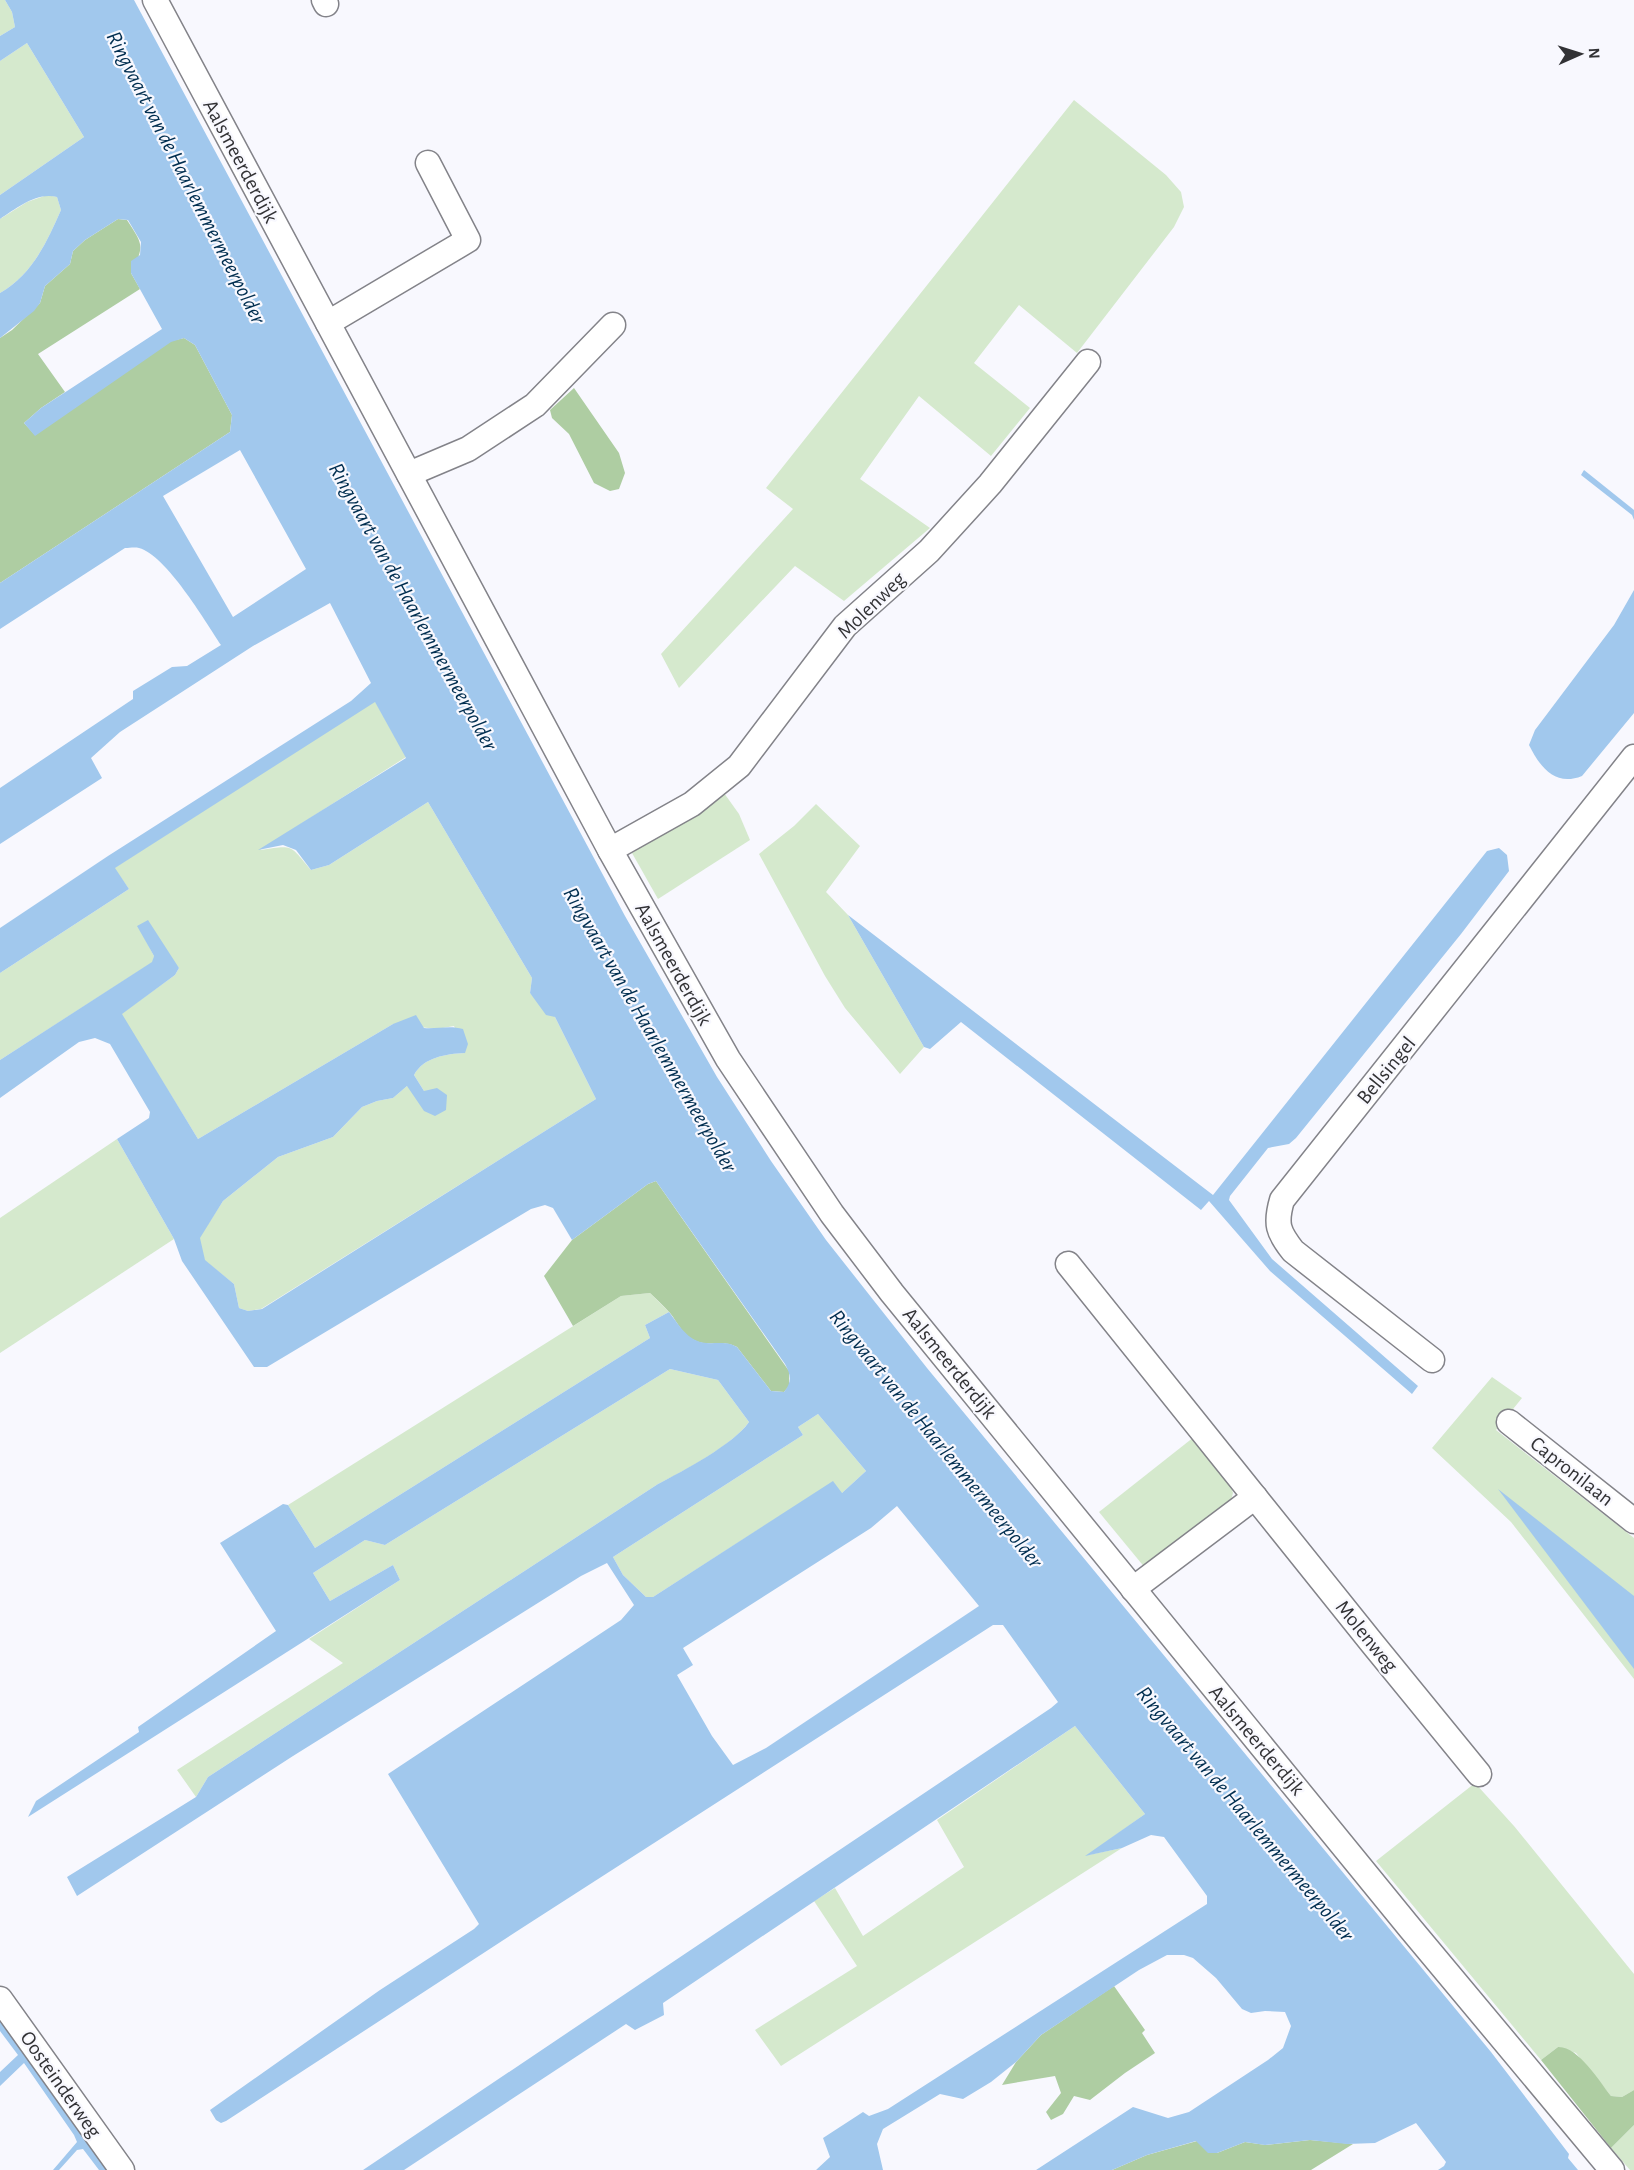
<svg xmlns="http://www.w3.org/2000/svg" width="1634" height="2170" viewBox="0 0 1634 2170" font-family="'Alegreya Sans',sans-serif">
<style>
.green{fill:#d5e9cd}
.forest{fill:#aecda2}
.water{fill:#a1c8ed;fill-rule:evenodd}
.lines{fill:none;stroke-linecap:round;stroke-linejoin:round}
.minor-casing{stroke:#838389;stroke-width:27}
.minor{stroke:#fff;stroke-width:24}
.labels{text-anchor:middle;stroke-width:4.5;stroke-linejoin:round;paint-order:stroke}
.street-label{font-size:21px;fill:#323235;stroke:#f8f8fe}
.water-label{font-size:22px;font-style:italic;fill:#002e50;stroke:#f8f8fe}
</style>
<rect width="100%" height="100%" fill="#f8f8fe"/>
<g class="green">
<path d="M 0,0 L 5,0 L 12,12 L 15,27 L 0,36 Z"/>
<path d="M 27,43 L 84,137 L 0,195 L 0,61 Z"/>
<path d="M 1074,100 L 1166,175 L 1181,192 L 1184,207 L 1174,227 L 1077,353 L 1019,305 L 974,363 L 1030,408 L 991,456 L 919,396 L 860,479 L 930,528 L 844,601 L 795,566 L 679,688 L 661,654 L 793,509 L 766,488 Z"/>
<path d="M 47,195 L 57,197 L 61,210 C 47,242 32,275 0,293 L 0,219 L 27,202 Z"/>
<path d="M 375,701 L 406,757 L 260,850 C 294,845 289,844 311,870 L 329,865 L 428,802 L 532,978 L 530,993 L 555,1017 L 596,1099 L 261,1309 L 248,1311 L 239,1308 L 234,1284 L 204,1260 L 199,1238 L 223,1201 L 278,1157 L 333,1137 L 362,1107 L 377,1101 L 393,1098 L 407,1086 L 424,1091 L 414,1075 C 424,1057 446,1054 465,1053 L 454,1026 L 437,1029 L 393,1024 L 198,1139 L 121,1014 L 175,975 L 179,968 L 138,926 L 154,956 L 153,962 L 0,1060 L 0,973 L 129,889 L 114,868 Z"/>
<path d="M 724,793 L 739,814 L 750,840 L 658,899 L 632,853 Z"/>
<path d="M 816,804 L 860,846 L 826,892 L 848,915 L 924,1047 L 900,1074 L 845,1008 L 825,976 L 759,854 L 794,826 Z"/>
<path d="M 117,1139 L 174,1239 L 0,1353 L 0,1218 Z"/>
<path d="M 650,1293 L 669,1312 L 645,1325 L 650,1338 L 315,1548 L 288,1505 L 621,1296 Z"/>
<path d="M 670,1369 L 718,1380 L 749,1422 C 733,1445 684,1471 658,1484 L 208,1777 L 196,1797 L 177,1770 L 343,1663 L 309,1639 L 400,1580 L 393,1565 L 330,1601 L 313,1573 L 365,1540 L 385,1545 Z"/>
<path d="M 1492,1377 L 1522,1398 L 1496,1430 L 1634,1538 L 1634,1679 L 1511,1522 L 1432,1448 Z"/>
<path d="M 818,1414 L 866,1471 L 841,1494 L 833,1482 L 653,1597 L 646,1597 L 623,1575 L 613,1557 L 803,1435 L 798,1427 Z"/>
<path d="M 1194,1437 L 1229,1481 L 1233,1493 L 1230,1504 L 1146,1569 L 1099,1512 Z"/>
<path d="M 1075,1726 L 1145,1814 L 1088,1855 L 1122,1848 L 781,2066 L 755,2030 L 857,1966 L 814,1901 L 835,1888 L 863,1936 L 964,1867 L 937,1820 Z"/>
<path d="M 1475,1783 L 1514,1826 L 1634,1974 L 1634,2090 L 1622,2097 L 1611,2096 L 1576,2053 L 1558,2047 L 1541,2060 L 1376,1861 Z"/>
<path d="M 1634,2125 L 1634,2170 L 1630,2170 L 1611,2148 Z"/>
</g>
<g class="forest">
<path d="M 118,219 L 127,220 C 143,245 145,245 131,273 L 140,289 L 38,354 L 65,392 L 41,408 L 24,423 L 35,435 L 171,341 L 184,338 L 195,345 L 232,415 L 230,432 L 0,583 L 0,338 L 12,330 L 40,303 L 45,286 L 70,264 L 73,251 L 85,240 Z"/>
<path d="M 574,388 L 619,453 L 625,473 L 619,489 L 610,491 L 594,483 L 569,434 L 552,418 L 550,410 Z"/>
<path d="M 656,1181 L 789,1371 L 789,1386 L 784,1392 L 771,1391 L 737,1347 C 724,1339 710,1347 696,1341 C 683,1336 678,1323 670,1313 C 664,1306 657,1300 650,1293 L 621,1296 L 573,1326 L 544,1276 L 572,1240 L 648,1184 Z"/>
<path d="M 1114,1986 L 1145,2030 L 1142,2033 L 1155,2053 L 1125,2073 L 1090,2100 L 1074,2096 L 1063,2114 L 1051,2120 L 1046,2112 L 1061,2093 L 1055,2076 L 1002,2085 L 1016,2062 L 1041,2035 Z"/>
<path d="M 1558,2047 C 1578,2046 1599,2081 1611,2096 L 1622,2097 L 1634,2090 L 1634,2125 L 1611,2148 L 1541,2060 Z"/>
<path d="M 1310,2140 L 1353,2144 L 1311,2170 L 1112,2170 L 1147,2155 L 1197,2141 L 1217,2153 L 1245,2142 L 1266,2145 Z"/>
</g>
<g class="water">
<path d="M 5,0 L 134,0 L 625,916 L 717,1077 L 771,1161 L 826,1240 L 927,1368 L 1491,2052 L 1569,2154 L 1568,2158 L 1578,2170 L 1438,2170 L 1444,2166 L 1446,2162 L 1416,2123 L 1375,2143 L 1347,2144 L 1310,2140 L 1265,2145 L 1245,2142 L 1217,2153 L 1208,2153 L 1196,2141 L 1147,2155 L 1112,2170 L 1036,2170 L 1133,2107 L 1168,2118 L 1189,2112 L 1268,2060 L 1283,2048 L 1291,2026 L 1285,2012 L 1265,2011 L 1251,2013 L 1242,2009 L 1216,1978 L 1193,1958 L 1184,1955 L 1167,1955 L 1139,1970 L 1041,2035 L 1016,2062 L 991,2082 L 963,2099 L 940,2094 L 883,2129 L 877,2144 L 883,2170 L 816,2170 L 830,2157 L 823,2138 L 863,2112 L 869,2116 L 888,2109 L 1207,1904 L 1207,1896 L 1164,1837 L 1151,1835 L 1122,1848 L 1085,1856 L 1145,1814 L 1075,1726 L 663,2003 L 664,2015 L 635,2030 L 626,2024 L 404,2170 L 363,2170 L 1051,1708 L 1058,1702 L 1003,1625 L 993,1625 L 525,1926 L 226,2121 L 221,2123 L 216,2120 L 210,2110 L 380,1990 L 474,1929 L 479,1924 L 388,1774 L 621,1620 L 634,1605 L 607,1563 L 581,1576 L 293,1756 L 77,1896 L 67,1877 L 196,1797 L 208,1777 L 658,1484 C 683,1471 734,1444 749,1422 L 718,1380 L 670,1369 L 385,1545 L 365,1540 L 313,1573 L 330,1601 L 393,1565 L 400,1580 L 28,1817 L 36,1801 L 139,1732 L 138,1727 L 276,1631 L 220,1543 L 283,1504 L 288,1505 L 315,1548 L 650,1338 L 645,1325 L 669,1312 C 682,1329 690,1345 714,1343 C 723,1343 729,1342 737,1347 L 771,1391 L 784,1392 C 792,1382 791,1375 785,1364 L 656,1181 L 648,1184 L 572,1240 L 553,1208 L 545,1205 L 531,1209 L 267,1367 L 254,1367 L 182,1261 L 174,1239 L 117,1139 L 149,1118 L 150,1112 L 110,1044 L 95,1038 L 79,1042 L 0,1098 L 0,1060 L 152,962 L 154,956 L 137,926 L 148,920 L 179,968 L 175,975 L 122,1014 L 198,1139 L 393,1024 L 416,1015 L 424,1028 C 438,1029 450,1025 463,1029 L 468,1044 L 465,1053 C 446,1054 424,1057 414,1075 L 424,1091 L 437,1088 L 447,1095 L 446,1110 L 435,1116 L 424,1111 L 407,1086 L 393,1098 L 377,1101 L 362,1107 L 333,1137 L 278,1157 L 223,1201 L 200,1238 L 205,1260 L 234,1284 L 239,1308 L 248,1311 L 262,1309 L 596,1099 L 555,1017 L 546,1015 L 530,993 L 532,978 L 428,802 L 329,865 L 311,870 L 296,850 L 283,845 L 258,850 L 406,758 L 375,702 L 115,868 L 129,889 L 0,973 L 0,928 L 108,856 L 351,701 L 371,683 L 330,603 L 253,646 L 120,732 L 91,758 L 102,778 L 0,844 L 0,788 L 133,699 L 133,691 L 172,667 L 187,666 L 221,645 C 205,621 166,555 139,548 C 135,547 129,548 125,548 L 0,629 L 0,583 L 230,432 L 232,415 L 195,345 L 184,338 L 171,342 L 35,436 L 24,423 L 41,408 L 162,329 L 131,273 L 131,261 L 140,255 L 141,242 L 128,220 L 118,219 L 85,240 L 73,251 L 70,264 L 45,286 L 40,303 L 34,311 L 0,338 L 0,293 C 32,275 47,242 61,210 L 57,197 C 36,192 17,208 0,219 L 0,195 L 84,137 L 27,43 L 0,61 L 0,36 L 15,27 L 12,12 ZM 240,450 L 306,569 L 233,617 L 163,496 ZM 818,1414 L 866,1471 L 842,1493 L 833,1481 L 653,1597 L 646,1597 L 623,1575 L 613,1557 L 803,1435 L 798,1427 ZM 897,1506 L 979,1606 L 766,1748 L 733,1765 L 712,1736 L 677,1675 L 693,1665 L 683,1648 L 871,1528 Z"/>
<path d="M 1584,470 L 1634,510 L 1634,520 L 1632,515 L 1581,475 Z"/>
<path d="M 1634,590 L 1634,713 L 1582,776 C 1555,787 1540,767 1529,745 L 1535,730 L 1614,625 Z"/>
<path d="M 1499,848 L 1507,855 L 1509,871 L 1461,934 L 1296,1138 L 1289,1144 L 1268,1148 L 1230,1196 L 1229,1200 L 1272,1259 L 1418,1386 L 1412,1394 L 1270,1271 L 1209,1201 L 1201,1210 L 961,1022 L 930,1049 L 924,1047 L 848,915 L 1213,1195 L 1487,851 Z"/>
<path d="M 1498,1489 L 1634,1596 L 1634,1669 Z"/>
<path d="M 0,2021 L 107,2170 L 99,2170 L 83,2149 L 77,2150 L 59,2170 L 53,2170 L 77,2142 L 74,2135 L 24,2063 L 0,2086 L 0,2072 L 18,2055 L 0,2031 Z"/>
</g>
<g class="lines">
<defs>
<g id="minor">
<path d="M 155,0 L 610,850 L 728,1059 L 832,1214 L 892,1293 L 1410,1928 L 1612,2170"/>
<path d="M 324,0 L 326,4"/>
<path d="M 328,323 L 468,240 L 428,163"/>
<path d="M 409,474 L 468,449 L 535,405 L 613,325"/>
<path d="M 610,850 L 692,804 L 739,766 L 845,626 L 929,551 L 990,484 L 1088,362"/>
<path d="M 1068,1264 L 1372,1643 L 1479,1774"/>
<path d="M 1432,1360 L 1293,1251 C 1278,1232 1275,1224 1282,1200 L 1634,757"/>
<path d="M 1509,1422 L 1634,1521"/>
<path d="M 1133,1589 L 1255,1497"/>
<path d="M 0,1999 L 122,2170"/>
</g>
</defs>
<use href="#minor" class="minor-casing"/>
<use href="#minor" class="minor"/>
</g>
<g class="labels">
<g class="street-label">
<text transform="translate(241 161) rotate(62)" y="7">Aalsmeerderdijk</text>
<text transform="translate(871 605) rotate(-44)" y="7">Molenweg</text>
<text transform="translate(674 964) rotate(61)" y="7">Aalsmeerderdijk</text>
<text transform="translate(1386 1070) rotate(-51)" y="7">Bellsingel</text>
<text transform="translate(950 1363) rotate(51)" y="7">Aalsmeerderdijk</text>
<text transform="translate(1572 1471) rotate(38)" y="7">Capronilaan</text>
<text transform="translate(1367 1636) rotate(51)" y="7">Molenweg</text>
<text transform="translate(1257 1740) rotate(50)" y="7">Aalsmeerderdijk</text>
<text transform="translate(61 2084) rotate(55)" y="7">Oosteinderweg</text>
</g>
<g class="water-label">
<text transform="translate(187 177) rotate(63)" y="8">Ringvaart van de Haarlemmermeerpolder</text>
<text transform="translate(414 606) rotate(61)" y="8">Ringvaart van de Haarlemmermeerpolder</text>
<text transform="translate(651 1029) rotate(60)" y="8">Ringvaart van de Haarlemmermeerpolder</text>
<text transform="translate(937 1438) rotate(51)" y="8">Ringvaart van de Haarlemmermeerpolder</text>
<text transform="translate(1246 1813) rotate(50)" y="8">Ringvaart van de Haarlemmermeerpolder</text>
</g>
</g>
<g transform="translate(1580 54) rotate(87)" stroke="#f8f8fe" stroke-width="4.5" paint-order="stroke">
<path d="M0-4.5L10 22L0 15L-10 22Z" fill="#323235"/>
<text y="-9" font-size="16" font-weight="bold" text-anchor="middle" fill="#323235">N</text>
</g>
</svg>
